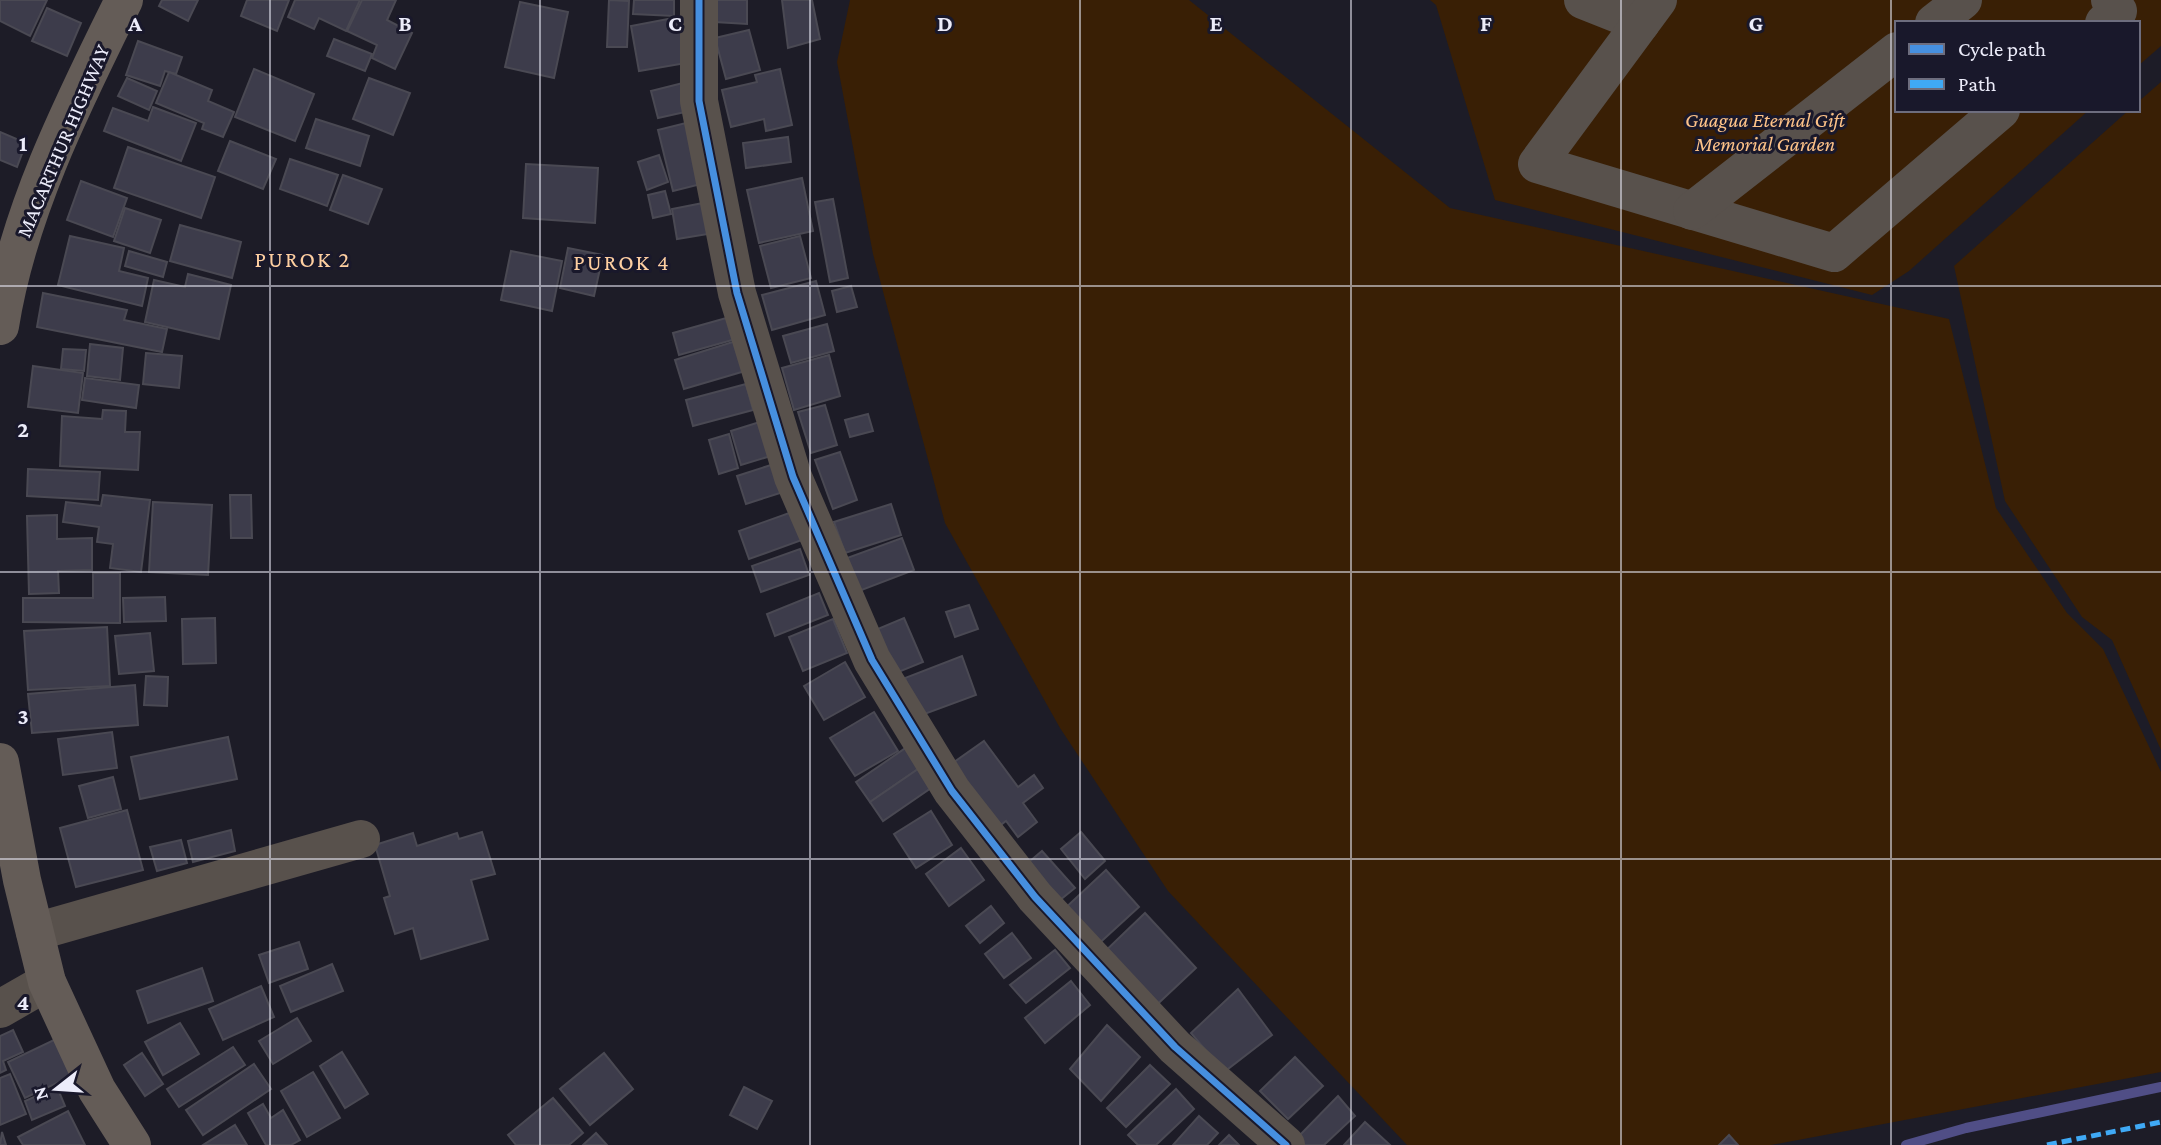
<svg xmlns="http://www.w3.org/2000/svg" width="2161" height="1145" viewBox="0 0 2161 1145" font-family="'Crimson Pro',serif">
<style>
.green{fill:#391f05}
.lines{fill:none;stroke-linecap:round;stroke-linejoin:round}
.stream{stroke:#504e86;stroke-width:10}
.building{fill:#3d3c4b;stroke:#4a4953;stroke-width:2}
.minor{stroke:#58514c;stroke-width:38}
.major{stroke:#645c57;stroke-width:38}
.quiet{stroke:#3fa9f5;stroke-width:5;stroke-dasharray:10 5;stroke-linecap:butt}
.cycleway-casing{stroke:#19182b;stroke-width:11}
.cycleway{stroke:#468fdf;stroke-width:7}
.grid{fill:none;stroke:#ececfa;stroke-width:2;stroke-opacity:0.55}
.labels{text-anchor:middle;stroke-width:6;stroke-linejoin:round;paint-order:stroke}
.park-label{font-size:21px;font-style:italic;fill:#fdc288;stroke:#19182b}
.street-label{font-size:21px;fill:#ececfa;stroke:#19182b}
.neighbourhood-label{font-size:23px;letter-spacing:2px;fill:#fecfa1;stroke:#19182b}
.grid-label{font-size:23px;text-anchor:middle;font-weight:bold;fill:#ececfa;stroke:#19182b;stroke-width:6;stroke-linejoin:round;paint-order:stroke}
</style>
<rect width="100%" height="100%" fill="#1d1c27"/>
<g class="green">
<path d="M 850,0 L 1189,0 L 1450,208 L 1949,319 L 1996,508 L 2067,613 L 2103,649 L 2161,772 L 2161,1072 L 1771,1145 L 1407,1145 L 1168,891 L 1060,728 L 945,523 L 873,254 L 837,62 Z"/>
<path d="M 1430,0 L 2161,0 L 2161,46 L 2138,66 L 2138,23 L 1897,23 L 1897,110 L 2089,110 L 1909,271 L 1872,295 L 1495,200 L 1436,5 Z"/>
<path d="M 2161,82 L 2161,750 L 2112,640 L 2082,617 L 2005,501 L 1954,266 L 2129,110 L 2138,110 L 2138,102 Z"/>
</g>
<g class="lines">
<path class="stream" d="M 1906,1145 L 1966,1128 L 2161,1087"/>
</g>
<g class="building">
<path d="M 0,0 L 47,0 L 30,36 L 0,21 Z"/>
<path d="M 162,0 L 198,0 L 188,21 L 159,6 Z"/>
<path d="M 247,0 L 289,0 L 277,31 L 241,16 Z"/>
<path d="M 295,0 L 360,0 L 346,31 L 319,18 L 314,29 L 288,17 Z"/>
<path d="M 362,0 L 396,0 L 387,20 L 412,33 L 395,69 L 372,58 L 377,45 L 347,31 Z"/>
<path d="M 609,0 L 629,1 L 627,47 L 607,47 Z"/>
<path d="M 634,0 L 674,0 L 674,16 L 633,14 Z"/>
<path d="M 715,0 L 747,0 L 747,24 L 715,22 Z"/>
<path d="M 782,0 L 812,0 L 820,39 L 788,48 Z"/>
<path d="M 520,2 L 568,12 L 554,78 L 505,67 Z"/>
<path d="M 47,8 L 81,23 L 67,56 L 32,41 Z"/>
<path d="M 684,16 L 692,62 L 639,71 L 631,26 Z"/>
<path d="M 749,30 L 760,70 L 726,79 L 715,38 Z"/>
<path d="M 334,39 L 372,54 L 365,71 L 327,56 Z"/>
<path d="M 138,41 L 182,57 L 176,74 L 165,71 L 160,86 L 126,75 Z"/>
<path d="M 254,69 L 314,94 L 295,141 L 235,117 Z"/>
<path d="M 780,69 L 792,125 L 766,131 L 764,119 L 731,127 L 722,90 L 757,82 L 755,75 Z"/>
<path d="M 169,72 L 212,90 L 208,101 L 234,112 L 223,137 L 202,129 L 204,123 L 156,103 Z"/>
<path d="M 127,78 L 157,91 L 149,110 L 118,96 Z"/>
<path d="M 369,78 L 410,93 L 393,135 L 353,119 Z"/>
<path d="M 687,82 L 694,110 L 658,118 L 651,91 Z"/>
<path d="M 153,107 L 196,123 L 181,161 L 104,131 L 113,108 L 148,121 Z"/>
<path d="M 316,119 L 369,136 L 360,166 L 306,148 Z"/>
<path d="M 694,121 L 701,184 L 673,191 L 658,130 Z"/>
<path d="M 0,132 L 26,143 L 17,167 L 0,160 Z"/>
<path d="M 788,137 L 791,162 L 746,168 L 743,143 Z"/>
<path d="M 230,141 L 276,159 L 263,189 L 218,171 Z"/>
<path d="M 128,147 L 215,177 L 201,218 L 114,188 Z"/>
<path d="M 659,155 L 668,182 L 647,190 L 638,162 Z"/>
<path d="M 290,159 L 338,175 L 327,206 L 280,189 Z"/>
<path d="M 526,164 L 598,168 L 595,223 L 523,218 Z"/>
<path d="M 343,175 L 382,189 L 368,224 L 330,210 Z"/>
<path d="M 802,178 L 813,231 L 759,243 L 747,190 Z"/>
<path d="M 81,181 L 127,198 L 113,237 L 67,220 Z"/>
<path d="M 665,191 L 671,214 L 653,218 L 648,195 Z"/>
<path d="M 833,199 L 848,278 L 830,282 L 815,202 Z"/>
<path d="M 703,203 L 708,234 L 677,239 L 672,209 Z"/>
<path d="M 125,208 L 161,220 L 150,253 L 114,241 Z"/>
<path d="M 180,225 L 241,242 L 232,278 L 170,261 Z"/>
<path d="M 70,236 L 124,248 L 119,271 L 148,278 L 142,306 L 58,285 Z"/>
<path d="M 800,236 L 811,278 L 771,288 L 760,246 Z"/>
<path d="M 568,248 L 603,255 L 594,296 L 560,288 Z"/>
<path d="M 129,251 L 167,262 L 163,277 L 125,266 Z"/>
<path d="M 511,251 L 562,261 L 552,311 L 501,300 Z"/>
<path d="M 188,274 L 231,285 L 219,339 L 145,322 L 154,280 L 185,287 Z"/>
<path d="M 816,281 L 825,315 L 772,330 L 762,295 Z"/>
<path d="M 851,286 L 857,307 L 837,312 L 832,291 Z"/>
<path d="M 43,293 L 127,310 L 124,320 L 167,329 L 162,352 L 37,327 Z"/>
<path d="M 737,315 L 743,337 L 679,355 L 673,333 Z"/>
<path d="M 827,324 L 834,351 L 791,363 L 783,336 Z"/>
<path d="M 736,341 L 745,371 L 684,389 L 675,360 Z"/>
<path d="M 90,344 L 123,348 L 120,380 L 87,376 Z"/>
<path d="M 63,349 L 86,350 L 84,371 L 61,369 Z"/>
<path d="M 146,353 L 182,356 L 179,388 L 143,384 Z"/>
<path d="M 829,355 L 840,396 L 794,410 L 782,368 Z"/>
<path d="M 33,366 L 83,373 L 78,413 L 28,407 Z"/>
<path d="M 85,378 L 139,385 L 136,408 L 82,400 Z"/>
<path d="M 746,384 L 753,410 L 693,426 L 686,400 Z"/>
<path d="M 825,405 L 837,445 L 811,453 L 798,412 Z"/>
<path d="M 103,410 L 126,411 L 125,432 L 140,432 L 138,470 L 60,466 L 62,416 L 102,419 Z"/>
<path d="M 868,414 L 873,431 L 850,437 L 845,420 Z"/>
<path d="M 763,421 L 774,455 L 741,465 L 731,431 Z"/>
<path d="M 729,434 L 738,468 L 719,474 L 709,440 Z"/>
<path d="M 840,452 L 857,500 L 833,509 L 815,460 Z"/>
<path d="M 774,464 L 783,492 L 746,504 L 737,476 Z"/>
<path d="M 28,469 L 100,472 L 98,500 L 27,496 Z"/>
<path d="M 103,495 L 150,500 L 141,572 L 110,568 L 113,544 L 97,542 L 99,527 L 63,522 L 66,502 L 101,506 Z"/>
<path d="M 230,495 L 251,495 L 252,538 L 231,538 Z"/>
<path d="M 153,502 L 212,505 L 208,575 L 149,572 Z"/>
<path d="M 891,504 L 901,535 L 845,553 L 834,522 Z"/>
<path d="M 792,512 L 802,540 L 749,559 L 739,531 Z"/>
<path d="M 57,515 L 57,539 L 92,538 L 92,570 L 58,571 L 59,593 L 29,594 L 27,516 Z"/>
<path d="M 902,538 L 914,570 L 859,591 L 847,558 Z"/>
<path d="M 800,549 L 809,575 L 761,592 L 752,566 Z"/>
<path d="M 93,573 L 120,573 L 120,623 L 23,622 L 23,598 L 93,598 Z"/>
<path d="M 819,593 L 828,615 L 775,636 L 767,614 Z"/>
<path d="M 165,597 L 166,621 L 124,622 L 123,598 Z"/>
<path d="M 969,605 L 978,629 L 955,637 L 946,612 Z"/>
<path d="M 215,618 L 216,663 L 183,664 L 182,619 Z"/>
<path d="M 904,618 L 923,662 L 891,675 L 873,631 Z"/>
<path d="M 833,619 L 847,653 L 803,671 L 789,637 Z"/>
<path d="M 107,627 L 110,686 L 28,690 L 24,631 Z"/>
<path d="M 150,633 L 154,671 L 119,674 L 115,636 Z"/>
<path d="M 962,656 L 976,695 L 919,716 L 905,678 Z"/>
<path d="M 845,662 L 865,697 L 824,720 L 804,686 Z"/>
<path d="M 146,676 L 168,677 L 167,706 L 144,705 Z"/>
<path d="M 135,685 L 138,725 L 32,733 L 28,694 Z"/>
<path d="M 874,712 L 898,751 L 855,776 L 830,738 Z"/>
<path d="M 112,732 L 117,768 L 63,775 L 58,739 Z"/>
<path d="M 228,737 L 237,779 L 140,799 L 131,757 Z"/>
<path d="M 984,741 L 1018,787 L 1034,775 L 1043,788 L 1023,803 L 1037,822 L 1018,837 L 1006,821 L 993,831 L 947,767 Z"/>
<path d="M 907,747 L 921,767 L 870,802 L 856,782 Z"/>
<path d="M 921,767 L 934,786 L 883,821 L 870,802 Z"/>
<path d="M 113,777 L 121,809 L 88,818 L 79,786 Z"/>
<path d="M 127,810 L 143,870 L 76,887 L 60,828 Z"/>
<path d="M 931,811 L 952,845 L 916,868 L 894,834 Z"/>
<path d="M 231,830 L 235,851 L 193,862 L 188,841 Z"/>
<path d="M 482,832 L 495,874 L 471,880 L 488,939 L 421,959 L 413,928 L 395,934 L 384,898 L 390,896 L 375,845 L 413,833 L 417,846 L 457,833 L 459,839 Z"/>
<path d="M 1081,832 L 1105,861 L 1085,879 L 1061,849 Z"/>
<path d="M 181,840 L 187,863 L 157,871 L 150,847 Z"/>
<path d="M 961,848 L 984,880 L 949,906 L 926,874 Z"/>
<path d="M 1042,851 L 1075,888 L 1055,904 L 1023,867 Z"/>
<path d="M 1106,870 L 1139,907 L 1094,948 L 1061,912 Z"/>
<path d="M 991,906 L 1004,923 L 980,943 L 966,926 Z"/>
<path d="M 1145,913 L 1196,968 L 1148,1013 L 1098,958 Z"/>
<path d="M 1012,933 L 1031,958 L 1004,978 L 985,954 Z"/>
<path d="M 299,942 L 308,969 L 269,983 L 259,955 Z"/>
<path d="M 1055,950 L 1070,968 L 1026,1003 L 1010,985 Z"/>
<path d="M 332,964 L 343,991 L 291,1012 L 280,986 Z"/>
<path d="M 202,968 L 213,1001 L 148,1023 L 137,991 Z"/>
<path d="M 1071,981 L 1090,1005 L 1045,1043 L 1025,1018 Z"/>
<path d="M 261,986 L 274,1017 L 223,1040 L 209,1009 Z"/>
<path d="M 1238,989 L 1272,1035 L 1224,1072 L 1191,1033 Z"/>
<path d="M 297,1018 L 311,1041 L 273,1064 L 259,1041 Z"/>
<path d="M 180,1023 L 199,1054 L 163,1075 L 145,1042 Z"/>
<path d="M 1107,1025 L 1140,1057 L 1101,1101 L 1070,1069 Z"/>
<path d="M 13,1030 L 23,1052 L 3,1061 L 6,1070 L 0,1073 L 0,1036 Z"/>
<path d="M 58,1038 L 74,1075 L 25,1098 L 8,1062 Z"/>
<path d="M 233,1047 L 245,1065 L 179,1107 L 167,1089 Z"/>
<path d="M 342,1052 L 368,1094 L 345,1108 L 320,1066 Z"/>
<path d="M 142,1053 L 163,1084 L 145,1096 L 124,1065 Z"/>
<path d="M 604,1053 L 633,1089 L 590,1125 L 560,1089 Z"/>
<path d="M 1295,1057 L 1323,1086 L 1288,1119 L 1260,1091 Z"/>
<path d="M 254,1064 L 271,1089 L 203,1135 L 186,1110 Z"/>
<path d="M 1150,1065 L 1170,1084 L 1126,1127 L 1107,1108 Z"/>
<path d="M 313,1072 L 340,1118 L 307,1137 L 281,1091 Z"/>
<path d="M 10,1074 L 26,1114 L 0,1125 L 0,1078 Z"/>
<path d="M 57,1087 L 65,1106 L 32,1120 L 25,1101 Z"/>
<path d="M 744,1087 L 772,1101 L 757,1129 L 730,1115 Z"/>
<path d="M 1176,1089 L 1194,1109 L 1156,1145 L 1138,1145 L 1128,1135 Z"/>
<path d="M 1338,1096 L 1355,1116 L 1324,1145 L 1304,1145 L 1297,1138 Z"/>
<path d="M 553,1098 L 583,1133 L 569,1145 L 516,1145 L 508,1135 Z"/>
<path d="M 263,1104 L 271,1118 L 283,1110 L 300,1140 L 291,1145 L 266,1145 L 248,1113 Z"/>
<path d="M 68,1111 L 85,1145 L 23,1145 L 18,1137 Z"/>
<path d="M 1199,1116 L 1218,1133 L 1207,1145 L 1173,1145 Z"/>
<path d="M 1365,1122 L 1390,1145 L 1344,1145 Z"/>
<path d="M 235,1125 L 247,1145 L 203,1145 Z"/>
<path d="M 2,1132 L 6,1145 L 0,1145 Z"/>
<path d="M 596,1133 L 607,1145 L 583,1145 Z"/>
<path d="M 1229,1135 L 1239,1145 L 1219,1145 Z"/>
<path d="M 1729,1135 L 1738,1145 L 1719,1145 Z"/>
</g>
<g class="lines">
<g class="minor">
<path d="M 699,0 L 699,101 L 737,293 L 793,477 L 872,660 L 952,791 L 1035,897 L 1175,1047 L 1286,1145"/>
<path d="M 1583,0 L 1641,23"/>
<path d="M 1658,0 L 1537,164 L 1834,253 L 2001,110"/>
<path d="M 1934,23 L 1963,0"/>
<path d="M 2104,23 L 2118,11 L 2110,0"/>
<path d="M 1692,211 L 1897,51"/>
<path d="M 35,932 L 361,839"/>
<path d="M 0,1009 L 47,982"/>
</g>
<g class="major">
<path d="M 0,326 C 18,212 73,103 124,0"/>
<path d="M 0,762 L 22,880 L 47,982 L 97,1090 L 132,1145"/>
</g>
<path class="quiet" d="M 2047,1145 L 2161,1122"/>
<defs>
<path id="cycleway" d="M 699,0 L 699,101 L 737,293 L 793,477 L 872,660 L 952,791 L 1035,897 L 1175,1047 L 1286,1145"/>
</defs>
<use href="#cycleway" class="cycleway-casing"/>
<use href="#cycleway" class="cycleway"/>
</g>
<path class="grid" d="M 270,0 L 270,1145M 540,0 L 540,1145M 810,0 L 810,1145M 1080,0 L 1080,1145M 1351,0 L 1351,1145M 1621,0 L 1621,1145M 1891,0 L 1891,1145M 0,286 L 2161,286M 0,572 L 2161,572M 0,859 L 2161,859"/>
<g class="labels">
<g class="park-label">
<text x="1765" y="127">Guagua Eternal Gift<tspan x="1765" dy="24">Memorial Garden</tspan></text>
</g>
<g class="street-label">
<text transform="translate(63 141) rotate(-67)" y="7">MACARTHUR HIGHWAY</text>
</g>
<g class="neighbourhood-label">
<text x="303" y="267">PUROK 2</text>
<text x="622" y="270">PUROK 4</text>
</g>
</g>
<g class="grid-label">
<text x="135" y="31">A</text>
<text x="405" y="31">B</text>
<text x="675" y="31">C</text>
<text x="945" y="31">D</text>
<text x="1216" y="31">E</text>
<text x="1486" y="31">F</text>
<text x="1756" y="31">G</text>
<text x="23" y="151">1</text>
<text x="23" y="437">2</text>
<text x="23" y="724">3</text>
<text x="23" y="1010">4</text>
</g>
<rect x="1895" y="21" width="245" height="91" fill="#19182b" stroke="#6d6d7e" stroke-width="2"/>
<rect x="1909" y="44" width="35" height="10" fill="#468fdf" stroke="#6d6d7e" stroke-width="2"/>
<text x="1958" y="56" font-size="21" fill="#ececfa">Cycle path</text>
<rect x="1909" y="79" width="35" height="10" fill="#3fa9f5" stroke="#6d6d7e" stroke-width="2"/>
<text x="1958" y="91" font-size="21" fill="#ececfa">Path</text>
<g transform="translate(56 1089) rotate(253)" stroke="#19182b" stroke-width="5" paint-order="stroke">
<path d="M0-5L12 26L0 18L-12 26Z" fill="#ececfa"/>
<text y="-10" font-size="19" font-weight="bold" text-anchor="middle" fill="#ececfa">N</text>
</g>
</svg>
